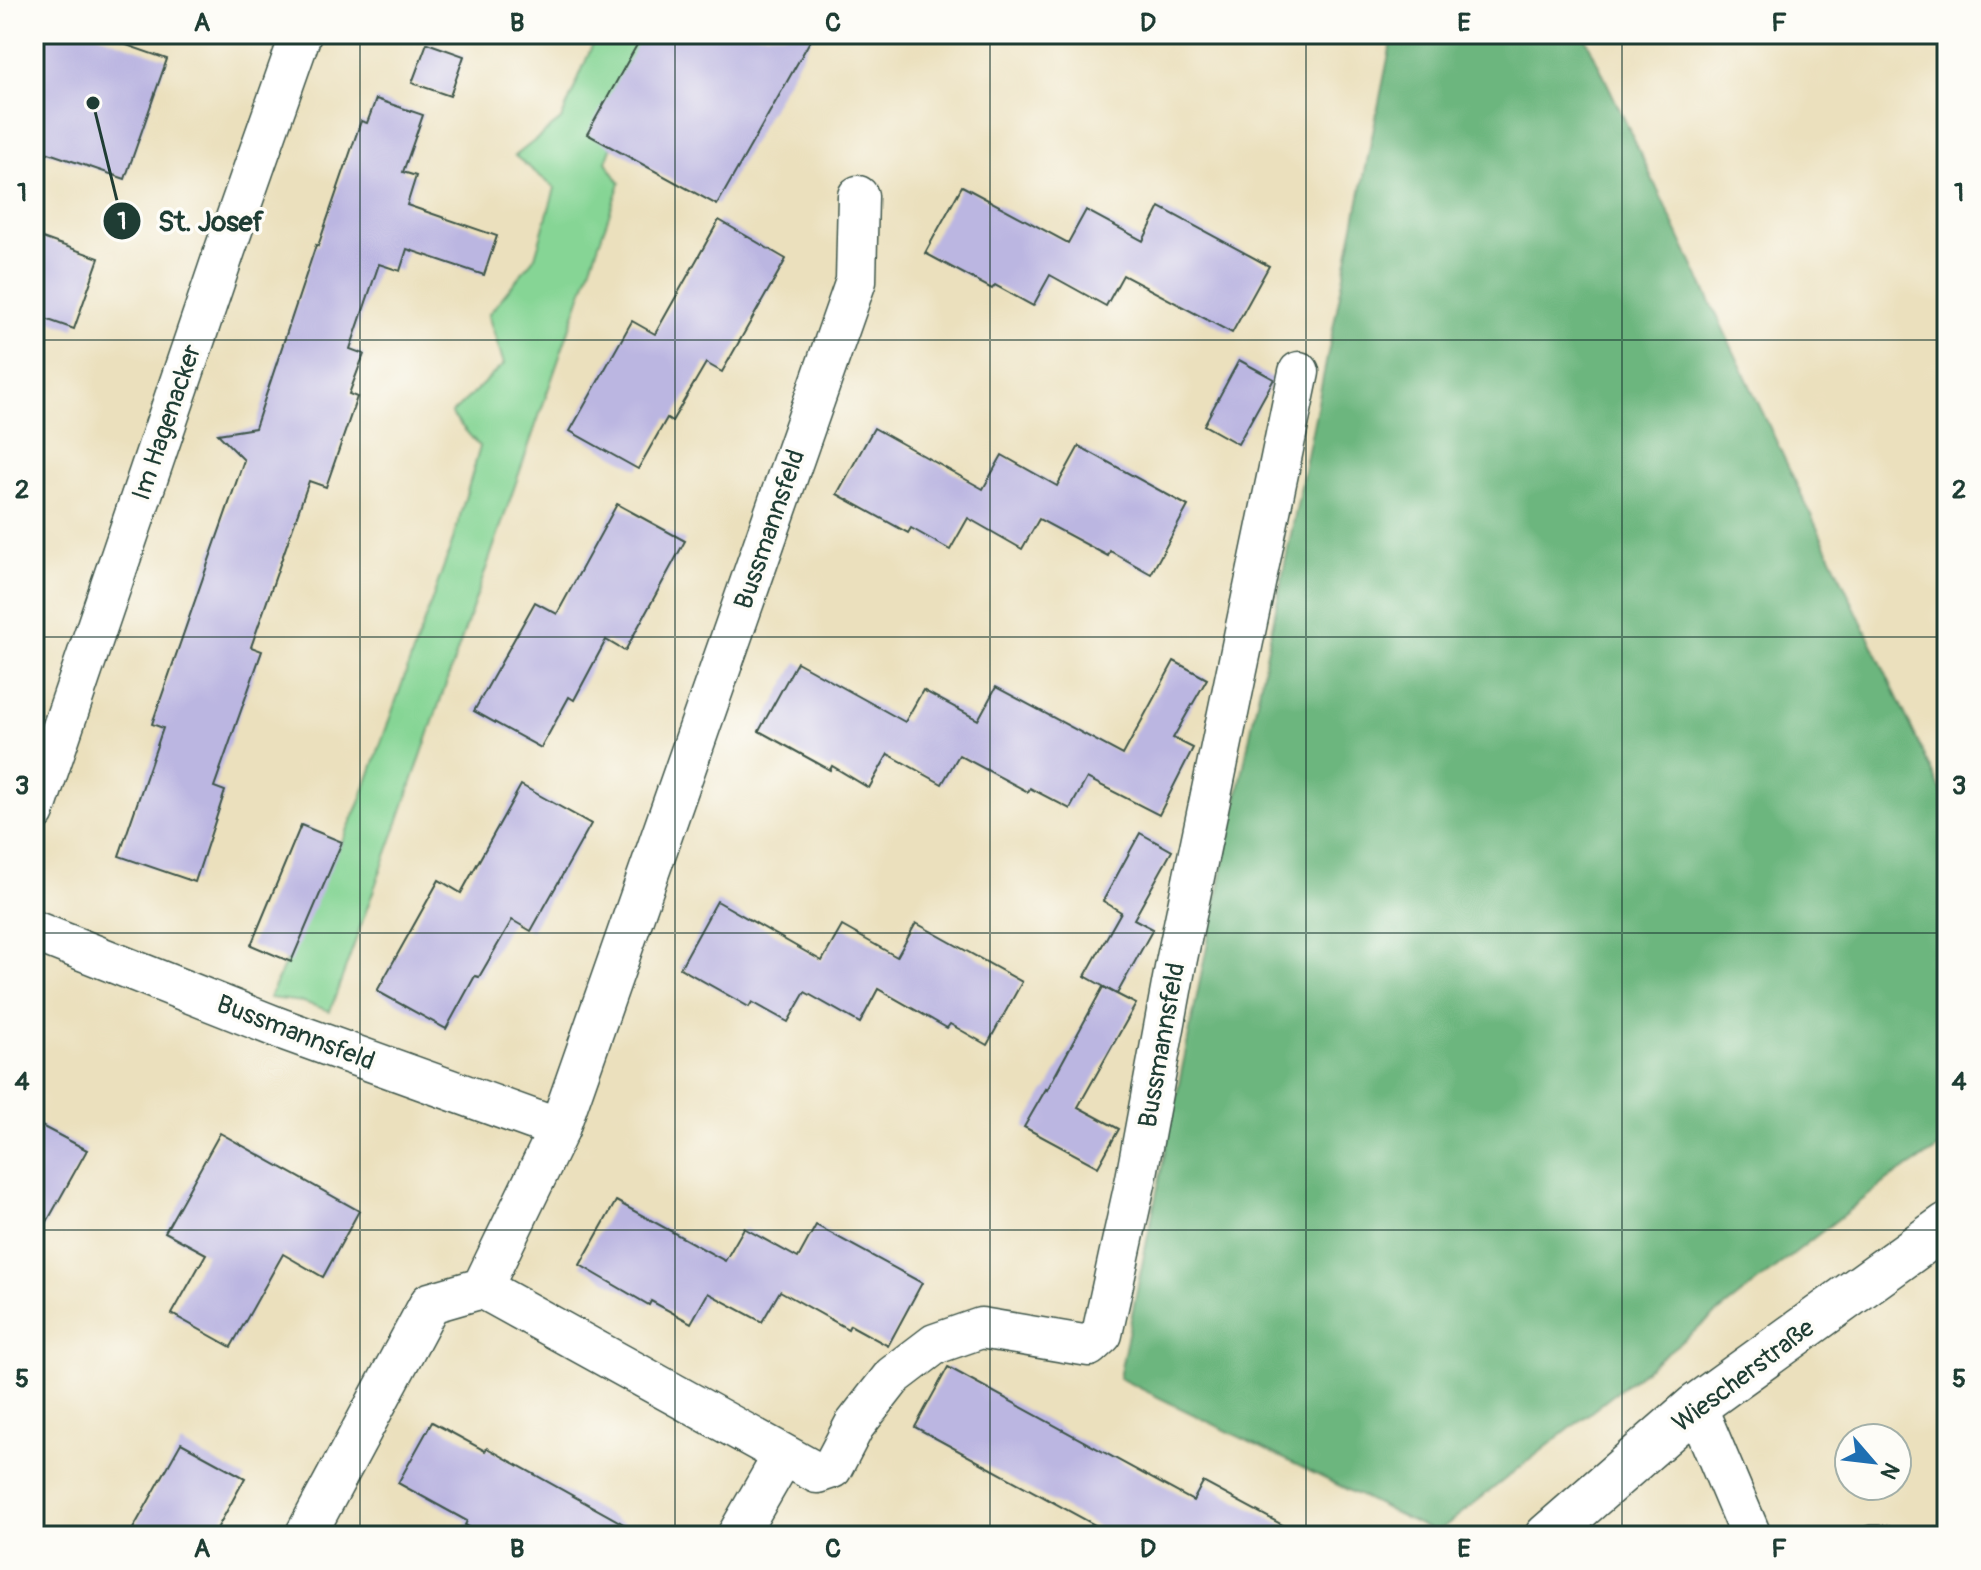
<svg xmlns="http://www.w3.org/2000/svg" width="1981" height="1570" viewBox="0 0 1981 1570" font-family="Pangolin,sans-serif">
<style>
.green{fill:#86d595;stroke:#528964;stroke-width:2}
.forest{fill:#6cb67e;stroke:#467a59;stroke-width:2}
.building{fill:#bbb6e1}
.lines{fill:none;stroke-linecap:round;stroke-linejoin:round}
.lane-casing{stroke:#3e5549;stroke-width:23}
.street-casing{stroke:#3e5549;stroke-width:43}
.secondary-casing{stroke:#3e5549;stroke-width:47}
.lane{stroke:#fff;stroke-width:20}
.street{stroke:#fff;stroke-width:40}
.secondary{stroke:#fff;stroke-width:44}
.grid{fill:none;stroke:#1f3d34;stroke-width:2;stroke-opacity:0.55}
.labels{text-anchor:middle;stroke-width:7;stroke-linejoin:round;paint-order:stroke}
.street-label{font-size:26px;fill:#1f3d34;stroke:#fdfcf7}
.leader{fill:none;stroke:#1f3d34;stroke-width:3}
.callout-dot{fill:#1f3d34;stroke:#fdfcf7;stroke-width:3}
.mark-label{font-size:24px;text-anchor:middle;font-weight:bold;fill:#fff}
.callout-label{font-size:28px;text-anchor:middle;font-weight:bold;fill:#1f3d34;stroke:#fdfcf7;stroke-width:7;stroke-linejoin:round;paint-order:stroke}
.neatline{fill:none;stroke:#1f3d34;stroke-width:3}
.grid-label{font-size:26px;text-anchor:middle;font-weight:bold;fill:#1f3d34}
</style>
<rect width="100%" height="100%" fill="#fdfcf7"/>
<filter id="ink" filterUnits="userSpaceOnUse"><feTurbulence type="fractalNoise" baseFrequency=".0125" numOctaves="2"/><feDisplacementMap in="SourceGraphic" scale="16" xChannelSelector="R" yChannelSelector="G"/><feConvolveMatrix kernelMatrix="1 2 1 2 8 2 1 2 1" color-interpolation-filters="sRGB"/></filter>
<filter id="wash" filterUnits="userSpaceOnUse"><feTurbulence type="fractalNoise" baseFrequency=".006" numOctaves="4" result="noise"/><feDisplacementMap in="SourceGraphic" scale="32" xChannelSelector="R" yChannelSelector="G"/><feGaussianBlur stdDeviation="1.8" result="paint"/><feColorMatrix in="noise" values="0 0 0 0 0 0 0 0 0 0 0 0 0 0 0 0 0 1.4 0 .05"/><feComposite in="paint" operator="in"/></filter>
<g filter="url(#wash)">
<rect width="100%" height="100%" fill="#ebe0bd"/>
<path class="green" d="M 597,34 L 652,34 L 606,162 L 620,183 L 395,831 L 330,1011 L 303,1002 L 269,998 L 359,805 L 452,543 L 480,447 L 451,414 L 504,364 L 488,315 L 535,257 L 555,188 L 515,156 L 561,120 Z"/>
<path class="forest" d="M 1393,34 L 1584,34 L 1947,803 L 1947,1143 L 1888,1180 L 1436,1533 L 1119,1378 Z"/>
<g id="blocks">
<g class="building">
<path d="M 34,34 L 95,34 L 167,59 L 125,179 L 34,148 Z"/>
<path d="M 643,34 L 814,34 L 717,205 L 587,134 Z"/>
<path d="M 427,43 L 464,56 L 450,96 L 412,83 Z"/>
<path d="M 376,99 L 423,115 L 403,172 L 416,176 L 407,205 L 497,236 L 484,275 L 407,249 L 400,271 L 379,264 L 350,349 L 364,354 L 349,394 L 357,397 L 326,487 L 309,481 L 251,647 L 262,651 L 214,787 L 225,791 L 195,882 L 119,856 L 163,728 L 152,724 L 244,460 L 218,434 L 255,428 L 316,245 L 318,246 L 361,121 L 367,123 Z"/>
<path d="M 962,186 L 1068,243 L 1086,210 L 1143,241 L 1160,207 L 1269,266 L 1232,333 L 1123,275 L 1106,306 L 1050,275 L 1033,306 L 995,285 L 992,289 L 925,253 Z"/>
<path d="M 719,220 L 786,259 L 722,372 L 706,363 L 672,421 L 667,418 L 638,469 L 570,431 L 632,321 L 655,334 Z"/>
<path d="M 34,235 L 99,258 L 74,329 L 34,315 Z"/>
<path d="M 1239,360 L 1274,379 L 1238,444 L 1204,425 Z"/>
<path d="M 874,428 L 983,489 L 1002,455 L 1057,486 L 1079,446 L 1188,506 L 1151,574 L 1110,551 L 1108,556 L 1039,519 L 1022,549 L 968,518 L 950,550 L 911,528 L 908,533 L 837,494 Z"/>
<path d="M 617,504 L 685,541 L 625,651 L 606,640 L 574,700 L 569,697 L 541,748 L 474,711 L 535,602 L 557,614 Z"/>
<path d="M 1174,661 L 1207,679 L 1173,738 L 1193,748 L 1159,815 L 1087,778 L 1070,809 L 1030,788 L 1028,792 L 959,755 L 942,784 L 888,754 L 869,788 L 832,766 L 830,770 L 759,731 L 797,662 L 905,722 L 923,690 L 978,720 L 996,687 L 1123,755 Z"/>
<path d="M 521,785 L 591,824 L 531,931 L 512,920 L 479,977 L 475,976 L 446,1029 L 377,991 L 439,880 L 461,893 Z"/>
<path d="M 301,825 L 342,842 L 291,962 L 251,945 Z"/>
<path d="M 1140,833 L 1172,851 L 1134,919 L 1153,929 L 1117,994 L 1085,976 L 1121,912 L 1103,901 Z"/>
<path d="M 717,901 L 822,961 L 842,926 L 897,957 L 916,923 L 1022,982 L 987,1045 L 950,1024 L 947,1028 L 878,989 L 860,1023 L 805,992 L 788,1022 L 752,1002 L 749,1007 L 680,968 Z"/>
<path d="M 1103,987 L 1136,1004 L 1078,1107 L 1119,1129 L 1098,1167 L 1024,1127 L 1046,1089 L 1047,1090 Z"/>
<path d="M 34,1122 L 87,1150 L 34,1245 Z"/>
<path d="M 220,1133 L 359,1211 L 323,1277 L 283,1254 L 231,1347 L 172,1314 L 206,1254 L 165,1232 Z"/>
<path d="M 616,1201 L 725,1261 L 744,1228 L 798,1258 L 816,1225 L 922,1283 L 888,1346 L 850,1325 L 848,1329 L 780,1291 L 762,1322 L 708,1293 L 691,1323 L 651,1301 L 649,1305 L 580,1265 Z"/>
<path d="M 948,1367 L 1193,1501 L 1203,1482 L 1303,1536 L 1115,1536 L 915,1427 Z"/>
<path d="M 432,1422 L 485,1451 L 487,1448 L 645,1536 L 485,1536 L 465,1525 L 467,1521 L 398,1483 Z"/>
<path d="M 181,1443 L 245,1478 L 213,1536 L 129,1536 Z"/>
</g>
</g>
</g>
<g filter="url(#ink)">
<use href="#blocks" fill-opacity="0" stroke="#3e5549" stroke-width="2"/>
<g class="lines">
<defs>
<path id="lane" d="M 1870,1536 L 1885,1536"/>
<g id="street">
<path d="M 34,812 L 225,250 L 301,34"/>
<path d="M 34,931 L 279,1028 L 559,1129"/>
<path d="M 482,1288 L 817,1473 L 832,1468 L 854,1426 L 893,1376 L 935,1344 L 981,1328 L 1089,1346 L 1102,1334 L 1136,1179 L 1176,963 L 1299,372"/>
<path d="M 1696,1406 L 1751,1536"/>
<path d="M 305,1536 L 430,1303 L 482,1288 L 559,1129 L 856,281 L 858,196"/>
<path d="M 737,1536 L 783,1456"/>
</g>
<path id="secondary" d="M 1547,1536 L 1696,1406 L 1947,1225"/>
</defs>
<use href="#lane" class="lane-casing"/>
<use href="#street" class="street-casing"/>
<use href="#secondary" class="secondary-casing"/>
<use href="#lane" class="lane"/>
<use href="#street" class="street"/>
<use href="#secondary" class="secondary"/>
</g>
</g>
<path class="grid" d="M 360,34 L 360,1536M 675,34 L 675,1536M 990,34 L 990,1536M 1306,34 L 1306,1536M 1622,34 L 1622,1536M 34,340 L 1947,340M 34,637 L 1947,637M 34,933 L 1947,933M 34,1230 L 1947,1230"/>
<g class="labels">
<g class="street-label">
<text transform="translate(166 422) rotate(-71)" y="9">Im Hagenacker</text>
<text transform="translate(769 529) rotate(-71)" y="9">Bussmannsfeld</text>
<text transform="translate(296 1032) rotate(21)" y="9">Bussmannsfeld</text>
<text transform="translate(1161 1045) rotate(-80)" y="9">Bussmannsfeld</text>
<text transform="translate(1743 1375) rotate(-37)" y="9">Wiescherstraße</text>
</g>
</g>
<path class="leader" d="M93 103L122 221"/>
<g class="callout-dot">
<circle cx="93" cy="103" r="8"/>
<circle cx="122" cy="221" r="20"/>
</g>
<g class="mark-label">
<text x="122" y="229">1</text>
</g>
<g class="callout-label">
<text x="211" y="231">St. Josef</text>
</g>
<rect width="1981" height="1570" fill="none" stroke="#fdfcf7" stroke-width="88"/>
<g transform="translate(1873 1462) rotate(118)"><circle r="38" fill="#fdfcf7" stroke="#a4b0a9" stroke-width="2"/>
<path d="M0-6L14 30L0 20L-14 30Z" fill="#1f6fb2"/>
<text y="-12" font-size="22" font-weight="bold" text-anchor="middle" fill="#1f3d34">N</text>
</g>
<rect x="44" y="44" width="1893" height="1482" class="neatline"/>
<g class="grid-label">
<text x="202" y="31">A</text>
<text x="517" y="31">B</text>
<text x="833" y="31">C</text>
<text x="1148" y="31">D</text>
<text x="1464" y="31">E</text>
<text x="1779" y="31">F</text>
<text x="22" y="201">1</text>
<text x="1959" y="201">1</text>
<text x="22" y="498">2</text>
<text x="1959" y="498">2</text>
<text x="22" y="794">3</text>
<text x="1959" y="794">3</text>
<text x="22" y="1090">4</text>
<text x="1959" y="1090">4</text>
<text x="22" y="1387">5</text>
<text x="1959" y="1387">5</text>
<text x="202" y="1557">A</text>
<text x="517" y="1557">B</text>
<text x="833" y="1557">C</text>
<text x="1148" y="1557">D</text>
<text x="1464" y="1557">E</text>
<text x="1779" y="1557">F</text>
</g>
</svg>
